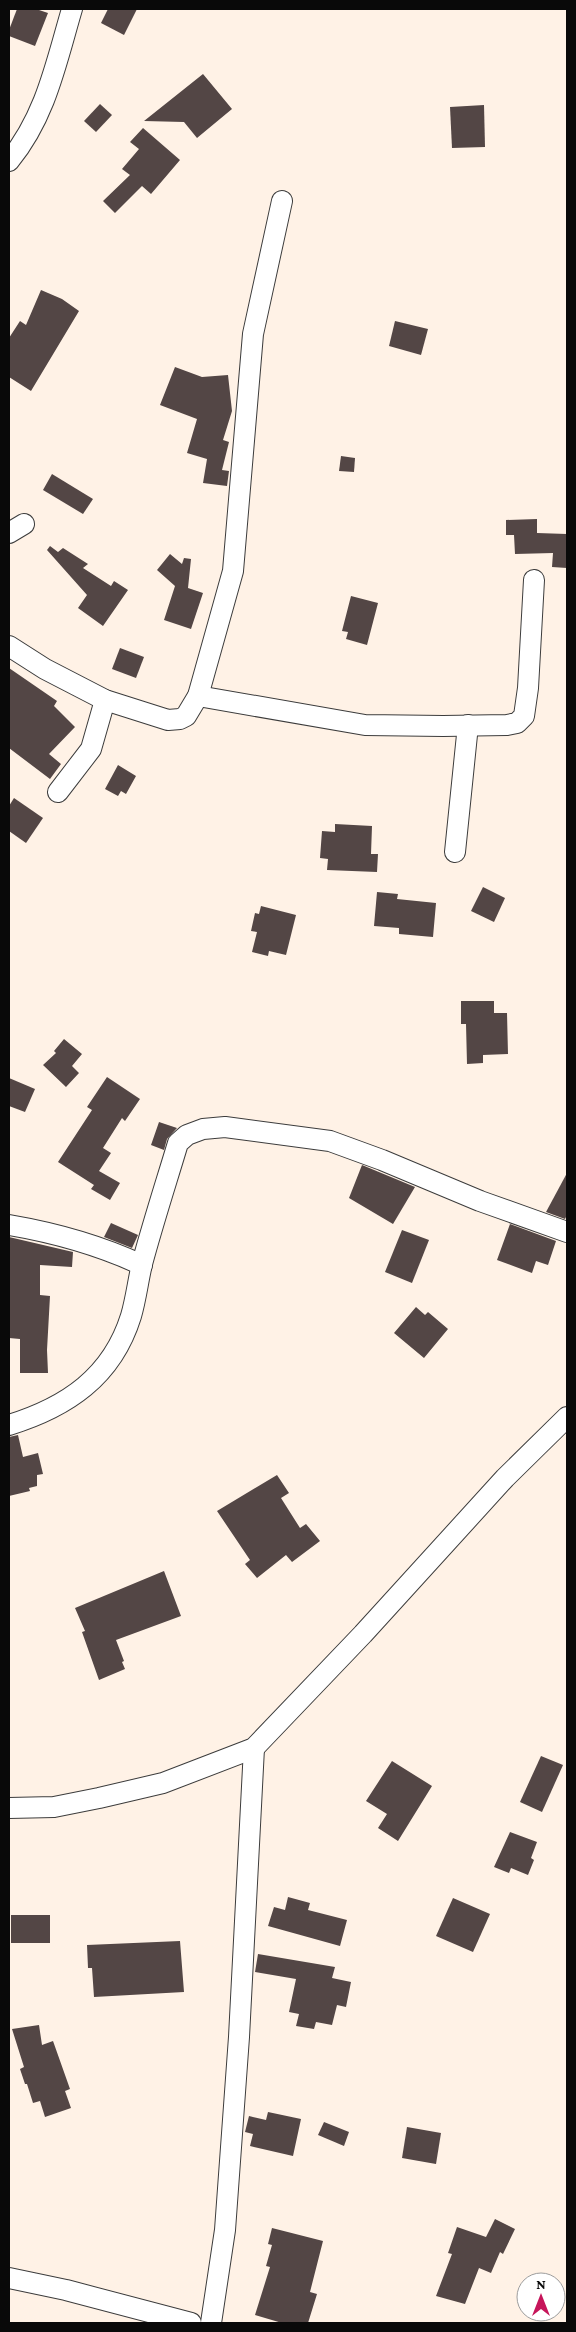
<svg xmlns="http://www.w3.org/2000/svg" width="576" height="2332" viewBox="0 0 576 2332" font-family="'Crimson Pro',serif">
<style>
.building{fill:#534645}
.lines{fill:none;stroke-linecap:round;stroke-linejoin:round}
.minor-casing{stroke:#3c3c3c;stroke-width:22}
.minor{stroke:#fff;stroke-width:20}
</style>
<rect width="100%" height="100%" fill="#fff2e6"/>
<g class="building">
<path d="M 17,9 L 36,9 L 48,13 L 35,46 L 9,36 L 9,30 Z"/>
<path d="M 108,9 L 137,9 L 124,35 L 101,23 Z"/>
<path d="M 203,74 L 232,109 L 197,138 L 184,122 L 144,121 Z"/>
<path d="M 100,104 L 112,115 L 96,132 L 84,121 Z"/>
<path d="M 484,105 L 485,147 L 452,148 L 450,107 Z"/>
<path d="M 143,128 L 180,160 L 151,194 L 142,186 L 115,213 L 103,201 L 130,175 L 122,169 L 139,149 L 130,142 Z"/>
<path d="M 41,290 L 62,299 L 79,311 L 31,391 L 9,377 L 9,338 L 20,321 L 26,325 Z"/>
<path d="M 395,321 L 428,329 L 421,355 L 389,346 Z"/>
<path d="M 175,367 L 202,377 L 228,375 L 232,411 L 223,440 L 229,442 L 222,470 L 229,471 L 227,486 L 203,483 L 207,459 L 187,453 L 197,419 L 160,405 Z"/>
<path d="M 341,456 L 355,458 L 354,472 L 339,471 Z"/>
<path d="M 52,474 L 93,499 L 83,514 L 43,490 Z"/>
<path d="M 537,519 L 537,533 L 567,534 L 567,568 L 552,567 L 553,553 L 515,554 L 514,535 L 506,535 L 506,520 Z"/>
<path d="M 50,546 L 58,552 L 63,548 L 88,564 L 83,568 L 111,586 L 114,581 L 128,590 L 103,626 L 78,608 L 87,595 L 47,550 Z"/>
<path d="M 170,554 L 182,564 L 184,558 L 191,559 L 188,588 L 203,593 L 191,629 L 164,620 L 175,586 L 157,570 Z"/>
<path d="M 351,596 L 378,603 L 367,645 L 346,639 L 348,632 L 342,631 Z"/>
<path d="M 120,648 L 144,657 L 136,678 L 112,669 Z"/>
<path d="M 9,668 L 57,701 L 54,706 L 75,727 L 49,754 L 61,764 L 50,779 L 9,748 Z"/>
<path d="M 118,765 L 136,776 L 126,794 L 121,791 L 118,796 L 105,789 Z"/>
<path d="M 14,798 L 43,818 L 26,843 L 9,831 L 9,806 Z"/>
<path d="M 335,824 L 372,826 L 371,854 L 378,854 L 377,872 L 327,870 L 328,859 L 320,858 L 322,831 L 335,832 Z"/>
<path d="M 483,887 L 505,898 L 494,922 L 471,911 Z"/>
<path d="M 377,892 L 398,894 L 397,899 L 436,903 L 433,937 L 399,934 L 399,928 L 374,926 Z"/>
<path d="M 261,906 L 296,915 L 286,955 L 269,951 L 268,956 L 252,952 L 257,932 L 251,931 L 255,913 L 259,914 Z"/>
<path d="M 461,1001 L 494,1001 L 494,1013 L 507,1013 L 508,1054 L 483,1055 L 483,1063 L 467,1064 L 466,1024 L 461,1024 Z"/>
<path d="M 64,1039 L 82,1054 L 72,1066 L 79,1073 L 66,1087 L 43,1065 L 56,1053 L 54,1051 Z"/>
<path d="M 107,1077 L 140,1099 L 125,1121 L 122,1118 L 103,1148 L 111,1153 L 99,1171 L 120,1183 L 110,1200 L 91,1189 L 94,1185 L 58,1162 L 92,1110 L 87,1107 Z"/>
<path d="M 9,1078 L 35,1089 L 25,1112 L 9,1106 Z"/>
<path d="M 159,1122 L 177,1128 L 167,1139 L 164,1150 L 151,1145 Z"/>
<path d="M 362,1165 L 415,1187 L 393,1224 L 349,1198 Z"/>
<path d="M 567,1173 L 567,1215 L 565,1219 L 546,1212 Z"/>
<path d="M 111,1223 L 138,1235 L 132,1248 L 104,1237 Z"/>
<path d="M 510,1224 L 556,1241 L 548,1265 L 536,1261 L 532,1273 L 497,1260 Z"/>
<path d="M 402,1230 L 429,1240 L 412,1283 L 385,1272 Z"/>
<path d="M 9,1237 L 73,1252 L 72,1267 L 40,1265 L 40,1295 L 50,1296 L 47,1350 L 48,1373 L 20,1373 L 20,1339 L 9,1338 Z"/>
<path d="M 416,1307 L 425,1315 L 428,1312 L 448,1329 L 424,1358 L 394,1333 Z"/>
<path d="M 18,1435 L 23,1457 L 38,1453 L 43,1474 L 37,1475 L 37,1486 L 29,1488 L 30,1491 L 9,1496 L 9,1437 Z"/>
<path d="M 277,1475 L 289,1493 L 281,1498 L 300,1528 L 306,1524 L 320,1541 L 292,1562 L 286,1555 L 257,1578 L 245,1564 L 250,1560 L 217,1511 Z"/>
<path d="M 164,1571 L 181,1616 L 116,1640 L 124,1661 L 122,1662 L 125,1669 L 99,1680 L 82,1632 L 85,1631 L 75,1608 Z"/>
<path d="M 541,1756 L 563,1765 L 542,1812 L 520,1802 Z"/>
<path d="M 392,1761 L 432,1786 L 398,1841 L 378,1828 L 387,1814 L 366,1801 Z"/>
<path d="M 510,1832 L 537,1842 L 531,1858 L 534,1860 L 528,1875 L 511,1868 L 509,1873 L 494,1867 Z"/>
<path d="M 288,1897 L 310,1903 L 308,1910 L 347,1920 L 340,1946 L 268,1926 L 274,1907 L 285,1910 Z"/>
<path d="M 453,1898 L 490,1914 L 473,1952 L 436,1936 Z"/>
<rect x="11" y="1915" width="39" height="28"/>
<path d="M 180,1941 L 184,1992 L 94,1997 L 92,1968 L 88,1968 L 87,1945 Z"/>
<path d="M 258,1954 L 335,1967 L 332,1978 L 351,1982 L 346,2007 L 337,2005 L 332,2025 L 316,2022 L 314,2029 L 296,2026 L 299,2014 L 289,2012 L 296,1979 L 255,1972 Z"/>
<path d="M 39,2025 L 42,2045 L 53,2041 L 70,2089 L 65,2091 L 71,2108 L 45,2117 L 40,2101 L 33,2103 L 27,2084 L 25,2084 L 20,2069 L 24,2067 L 12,2029 Z"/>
<path d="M 268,2112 L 301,2119 L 293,2156 L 250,2146 L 253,2134 L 245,2132 L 249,2116 L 266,2120 Z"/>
<path d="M 324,2122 L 349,2132 L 344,2146 L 318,2135 Z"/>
<path d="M 407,2127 L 441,2133 L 436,2164 L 402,2158 Z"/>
<path d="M 495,2219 L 515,2229 L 503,2254 L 500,2252 L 491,2273 L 479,2268 L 465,2304 L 436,2296 L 452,2254 L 448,2253 L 457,2227 L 486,2237 Z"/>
<path d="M 272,2228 L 323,2241 L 310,2292 L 317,2294 L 308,2323 L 282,2323 L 255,2315 L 270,2267 L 266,2266 L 272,2245 L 268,2244 Z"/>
</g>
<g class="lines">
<defs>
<g id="minor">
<path d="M 9,161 C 46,116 56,63 72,9"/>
<path d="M 9,533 L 24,524"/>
<path d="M 9,646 L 45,669 L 105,700 L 168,720 L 180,719 L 186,716 L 198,696 L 233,571 L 253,334 L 282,201"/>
<path d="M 198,696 L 365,725 L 443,726 L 507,725 L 517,723 L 524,716 L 528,688 L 534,580"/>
<path d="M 58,792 L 91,749 L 105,700"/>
<path d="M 455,852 L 468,725"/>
<path d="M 9,1225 C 56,1233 99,1245 142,1265"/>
<path d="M 9,1425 C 67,1407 112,1377 131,1316 C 136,1299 138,1281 142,1264 C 153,1223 166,1183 178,1143 L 187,1135 L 203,1129 L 225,1127 L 330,1141 L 382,1160 L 480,1201 L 567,1232"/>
<path d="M 9,1808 L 54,1807 L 99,1798 L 163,1783 L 254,1748 L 363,1634 L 505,1478 L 567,1417"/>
<path d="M 9,2278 L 66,2290 L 191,2323"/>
<path d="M 211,2323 L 225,2230 L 239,2037 L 254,1748"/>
</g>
</defs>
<use href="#minor" class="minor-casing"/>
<use href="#minor" class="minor"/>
</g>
<rect width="576" height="2332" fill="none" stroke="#090909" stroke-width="20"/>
<g transform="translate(541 2297)"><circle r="24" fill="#ffffff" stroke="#9d9d9d"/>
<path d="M0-4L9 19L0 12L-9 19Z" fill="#c6155a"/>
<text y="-8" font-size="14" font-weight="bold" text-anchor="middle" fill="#090909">N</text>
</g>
</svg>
